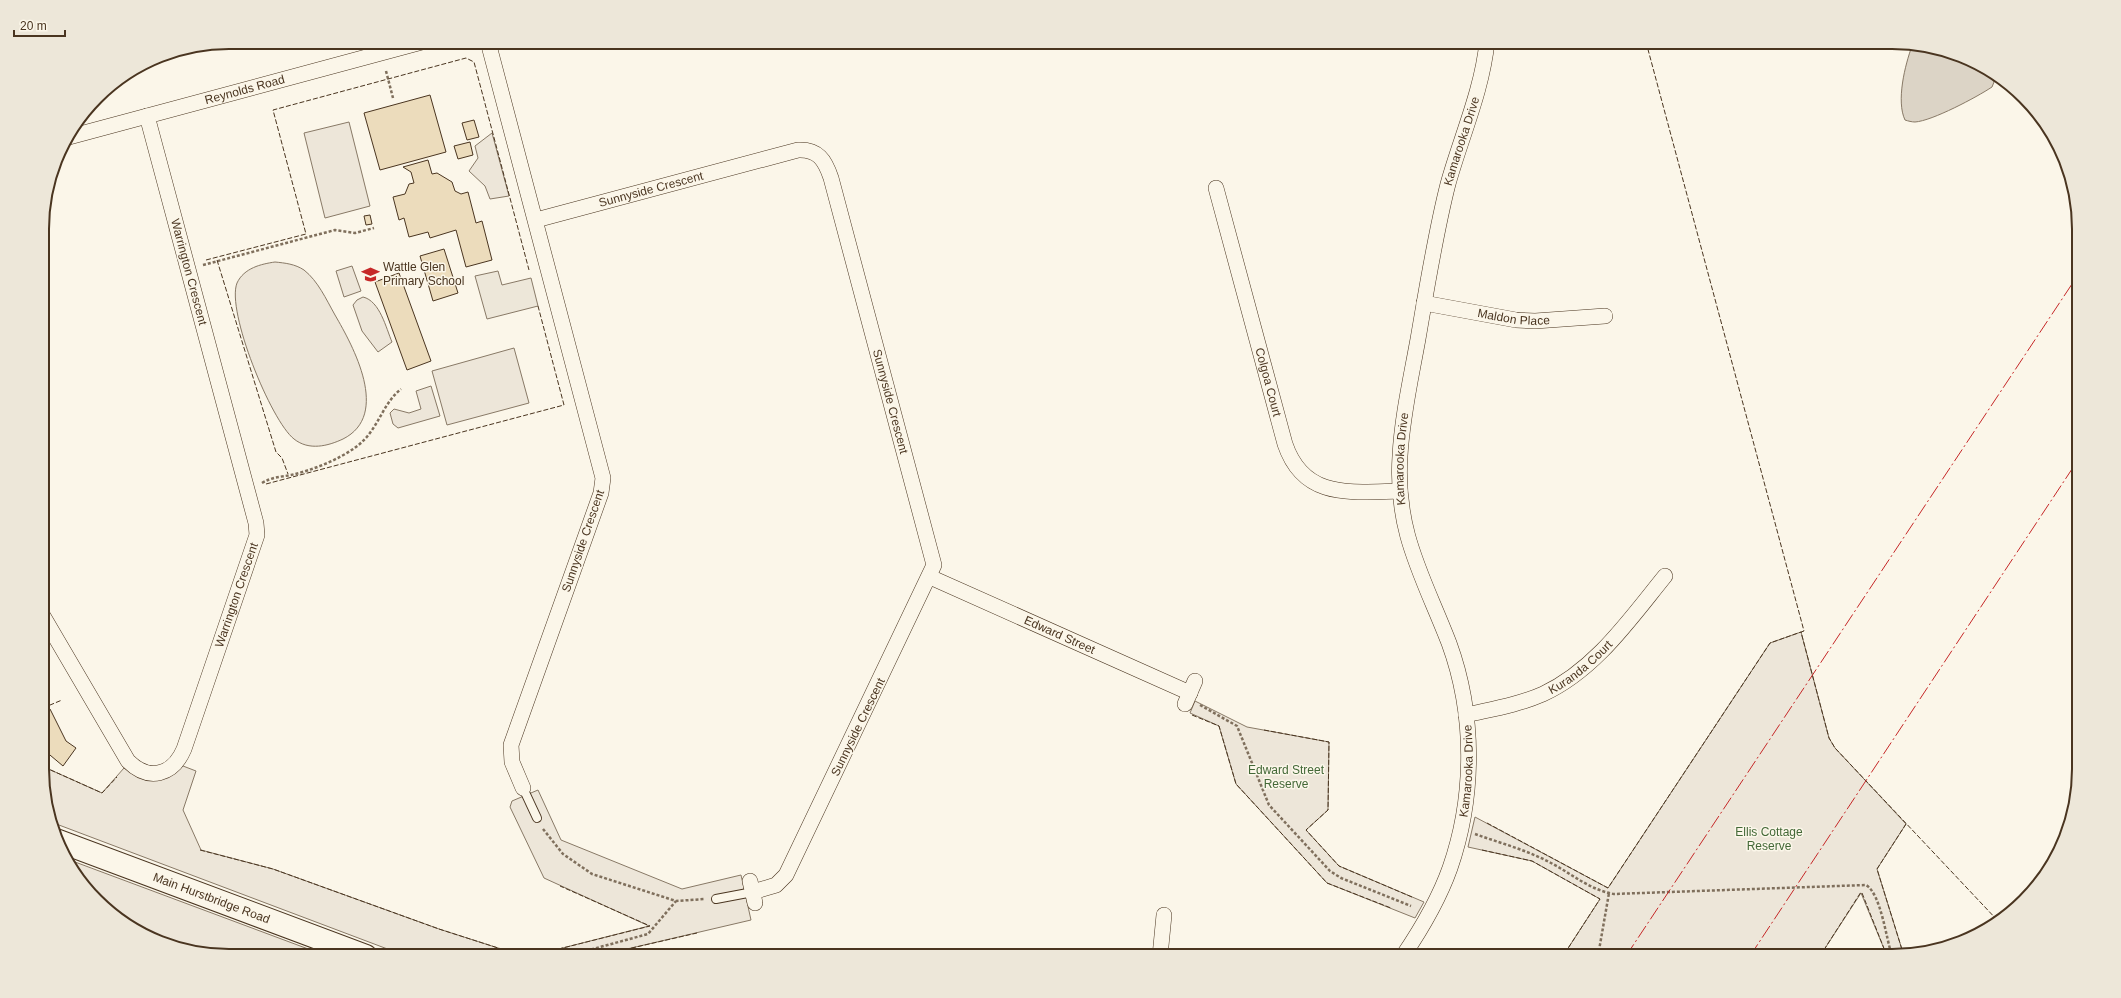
<svg xmlns="http://www.w3.org/2000/svg" width="2121" height="998" viewBox="0 0 2121 998" font-family="Arial,sans-serif">
<style>
.green{fill:#ede6d9;stroke:#887966}
.parking{fill:#ede7d9;stroke:#887966}
.water{fill:#dcd4c6;stroke:#887966}
.building{fill:#ecdcbc;stroke:#4a3520}
.lines{fill:none;stroke-linecap:round;stroke-linejoin:round}
.lane-casing{stroke:#4a3520;stroke-width:10}
.street-casing{stroke:#4a3520;stroke-width:16}
.primary-casing{stroke:#4a3520;stroke-width:24}
.path{stroke:#7f6f5c;stroke-width:2.5;stroke-dasharray:3 2;stroke-linecap:butt}
.lane{stroke:#fbf6e9;stroke-width:8}
.street{stroke:#fbf6e9;stroke-width:15}
.primary{stroke:#fbf6e9;stroke-width:22}
.fence{stroke:#4a3520;stroke-width:1;stroke-dasharray:5 2;stroke-linecap:butt}
.power{stroke:#c62828;stroke-width:1;stroke-dasharray:14 3 2 3;stroke-linecap:butt}
.labels{text-anchor:middle;stroke-width:3;stroke-linejoin:round;paint-order:stroke}
.street-label{font-size:12px;fill:#4a3520;stroke:#fbf6e9}
.poi-label{font-size:12px;fill:#4a3520;stroke:#fbf6e9;text-anchor:start}
.park-label{font-size:12px;fill:#436837;stroke:#fbf6e9}
.rim{fill:none;stroke:#4a3520;stroke-width:2}
</style>
<rect width="100%" height="100%" fill="#fbf6e9"/>
<g class="green">
<path d="M 349,122 L 370,206 L 325,218 L 304,133 Z"/>
<path d="M 492,133 L 509,196 L 490,199 L 485,186 L 469,171 L 478,158 L 475,146 Z"/>
<path d="M 275,262 C 285,263 295,264 304,270 C 318,281 326,299 335,315 C 353,346 391,415 343,439 C 328,446 309,451 294,439 C 271,421 226,311 237,283 C 244,268 261,264 275,262 Z"/>
<path d="M 352,266 L 361,291 L 344,297 L 336,271 Z"/>
<path d="M 363,297 C 380,301 386,328 392,342 L 378,352 L 362,331 L 353,305 L 357,300 Z"/>
<path d="M 514,348 L 529,403 L 447,425 L 432,371 Z"/>
<path d="M 431,386 L 440,416 L 398,428 L 393,424 L 390,413 L 394,409 L 409,413 L 421,409 L 416,391 Z"/>
<path d="M 1801,632 L 1829,738 L 1835,748 L 1906,824 L 1877,869 L 1904,956 L 1887,956 L 1861,893 L 1820,956 L 1563,956 L 1600,899 L 1532,861 L 1468,847 L 1475,817 L 1608,888 L 1770,643 Z"/>
<path d="M 1195,701 L 1247,727 L 1329,742 L 1328,810 L 1306,830 L 1339,866 L 1424,902 L 1415,918 L 1327,883 L 1236,784 L 1219,726 L 1190,713 Z"/>
<path d="M 183,766 L 196,771 L 183,810 L 201,850 L 273,869 L 439,929 L 523,956 L 406,956 L 51,822 L 44,794 L 44,767 L 102,793 L 124,768 L 138,777 L 169,776 Z"/>
<path d="M 538,790 L 561,840 L 682,889 L 741,875 L 751,920 L 597,956 L 531,956 L 649,926 L 544,878 L 510,807 L 512,801 Z"/>
<path d="M 67,859 L 327,956 L 229,956 L 157,942 L 115,917 L 81,883 Z"/>
</g>
<path class="parking" d="M 498,271 L 502,285 L 531,278 L 538,306 L 487,319 L 475,276 Z"/>
<path class="water" d="M 1912,46 L 1964,56 L 1979,70 L 1991,76 L 1994,82 L 1992,87 C 1977,97 1932,121 1915,122 C 1912,122 1908,121 1905,120 C 1896,101 1905,65 1912,46 Z"/>
<g class="building">
<path d="M 430,95 L 446,152 L 380,170 L 364,113 Z"/>
<path d="M 474,120 L 479,137 L 467,140 L 462,123 Z"/>
<path d="M 470,142 L 473,155 L 458,159 L 454,146 Z"/>
<path d="M 428,160 L 432,174 L 437,173 L 452,182 L 455,191 L 461,194 L 468,192 L 476,223 L 482,221 L 492,260 L 466,267 L 456,230 L 430,238 L 428,232 L 409,237 L 404,218 L 399,220 L 393,197 L 405,194 L 409,184 L 414,183 L 411,172 L 403,167 Z"/>
<path d="M 370,215 L 372,224 L 366,225 L 364,216 Z"/>
<path d="M 444,249 L 458,293 L 433,301 L 420,256 Z"/>
<path d="M 399,273 L 431,361 L 407,370 L 375,282 Z"/>
<path d="M 50,709 L 66,741 L 76,748 L 63,766 L 44,750 L 43,712 Z"/>
</g>
<g class="lines">
<defs>
<g id="lane">
<path d="M 523,788 L 537,818"/>
<path d="M 716,899 L 753,892"/>
</g>
<g id="street">
<path d="M 488,42 L 603,478 L 601,493 L 511,745 L 512,762 L 523,788"/>
<path id="s1" d="M 69,137 L 422,42"/>
<path id="s2" d="M 1216,188 L 1285,444 C 1304,500 1351,492 1400,491"/>
<path id="s3" d="M 536,220 L 798,150 C 818,149 825,160 831,178 L 934,565 L 786,875 L 776,885 L 753,892"/>
<path id="s4" d="M 1424,303 L 1516,320 L 1535,321 L 1605,316"/>
<path id="s5" d="M 930,577 L 1190,693"/>
<path id="s6" d="M 43,616 L 128,761 C 149,782 173,775 184,749 L 257,535 L 256,523 L 147,116"/>
<path d="M 1185,704 L 1195,681"/>
<path id="s7" d="M 1466,715 C 1492,709 1518,705 1543,694 C 1595,670 1630,619 1665,576"/>
<path d="M 750,881 L 755,903"/>
<path d="M 1160,956 L 1164,915"/>
<path id="s8" d="M 1403,956 C 1422,928 1439,899 1450,868 C 1475,796 1475,714 1449,643 C 1423,576 1395,532 1400,456 C 1402,417 1411,378 1418,339 C 1427,287 1435,235 1448,184 C 1461,137 1482,91 1487,42"/>
</g>
<g id="primary">
<path id="s9" d="M 56,840 L 366,956"/>
</g>
</defs>
<use href="#lane" class="lane-casing"/>
<use href="#street" class="street-casing"/>
<use href="#primary" class="primary-casing"/>
<g class="path">
<path d="M 386,71 L 393,98"/>
<path d="M 203,265 L 335,230 L 355,233 L 374,228"/>
<path d="M 262,483 C 272,477 280,477 291,475 C 313,470 338,460 356,447 C 379,430 381,405 401,389"/>
<path d="M 1200,705 L 1237,726 L 1269,805 L 1330,871 L 1341,878 L 1411,906"/>
<path d="M 543,829 L 563,854 L 592,874 L 676,901 L 705,899"/>
<path d="M 1475,834 C 1500,843 1527,850 1551,863 C 1572,874 1590,890 1614,894 L 1866,885 C 1881,894 1886,938 1892,956"/>
<path d="M 567,956 L 648,934 L 676,901"/>
<path d="M 1598,956 L 1609,893"/>
</g>
<use href="#lane" class="lane"/>
<use href="#street" class="street"/>
<use href="#primary" class="primary"/>
<g class="fence">
<path d="M 1646,42 L 1804,631 L 1801,632 L 1829,738 L 1835,748 L 1999,922"/>
<path d="M 206,260 L 306,234 L 273,110 L 466,58 L 474,62 L 529,270"/>
<path d="M 217,260 L 276,452 L 282,458 L 288,474"/>
<path d="M 266,484 L 564,405 L 538,306"/>
<path d="M 43,708 L 62,700"/>
<path d="M 1192,715 L 1219,726 L 1236,784 L 1327,883 L 1391,908"/>
<path d="M 1264,730 L 1329,742 L 1328,810 L 1306,830 L 1339,866 L 1412,897"/>
<path d="M 44,767 L 102,793 L 117,777"/>
<path d="M 1487,823 L 1608,888 L 1770,643 L 1801,632"/>
<path d="M 200,850 L 273,869 L 439,929 L 523,956"/>
<path d="M 1482,850 L 1532,861 L 1600,899 L 1563,956"/>
<path d="M 1862,893 L 1887,956"/>
<path d="M 531,956 L 650,926 L 560,886"/>
<path d="M 597,956 L 697,933"/>
<path d="M 1820,956 L 1861,892"/>
<path d="M 1904,956 L 1877,869 L 1906,824"/>
</g>
<g class="power">
<path d="M 1626,956 L 2078,275"/>
<path d="M 1750,956 L 2078,460"/>
</g>
</g>
<defs>
<symbol id="school-bare" viewBox="-9 -9 18 18"><path d="M0-5L7-2L0 1L-7-2ZM-4 1L0 2.5L4 1V4Q0 6-4 4Z" fill="#c62828" stroke="#fbf6e9" stroke-width="2.5" paint-order="stroke"/></symbol>
</defs>
<g fill-rule="evenodd">
<use href="#school-bare" x="358" y="262" width="25" height="25"/>
</g>
<g class="labels">
<g class="street-label">
<text dy="4" stroke="none"><textPath href="#s1" startOffset="182">Reynolds Road</textPath></text>
<text dy="4" stroke="none"><textPath href="#s8" startOffset="846">Kamarooka Drive</textPath></text>
<text dy="4" stroke="none"><textPath href="#s3" startOffset="119">Sunnyside Crescent</textPath></text>
<text transform="translate(189 272) rotate(75)" y="4">Warrington Crescent</text>
<text dy="4" stroke="none"><textPath href="#s4" startOffset="91">Maldon Place</textPath></text>
<text dy="4" stroke="none"><textPath href="#s2" startOffset="201">Colgoa Court</textPath></text>
<text dy="4" stroke="none"><textPath href="#s3" startOffset="550">Sunnyside Crescent</textPath></text>
<text dy="4" stroke="none"><textPath href="#s8" startOffset="522">Kamarooka Drive</textPath></text>
<text transform="translate(583 541) rotate(-71)" y="4">Sunnyside Crescent</text>
<text dy="4" stroke="none"><textPath href="#s6" startOffset="401">Warrington Crescent</textPath></text>
<text dy="4" stroke="none"><textPath href="#s5" startOffset="142">Edward Street</textPath></text>
<text dy="4" stroke="none"><textPath href="#s7" startOffset="126">Kuranda Court</textPath></text>
<text transform="translate(858 727) rotate(-64)" y="4">Sunnyside Crescent</text>
<text dy="4" stroke="none"><textPath href="#s8" startOffset="199">Kamarooka Drive</textPath></text>
<text dy="4" stroke="none"><textPath href="#s9" startOffset="166">Main Hurstbridge Road</textPath></text>
</g>
<g class="poi-label">
<text x="383" y="271">Wattle Glen<tspan x="383" dy="14">Primary School</tspan></text>
</g>
<g class="park-label">
<text x="1286" y="774">Edward Street<tspan x="1286" dy="14">Reserve</tspan></text>
<text x="1769" y="836">Ellis Cottage<tspan x="1769" dy="14">Reserve</tspan></text>
</g>
</g>
<path d="M0 0H2121V998H0ZM229 49H1892A180 180 0 0 1 2072 229V769A180 180 0 0 1 1892 949H229A180 180 0 0 1 49 769V229A180 180 0 0 1 229 49Z" fill="#ede7d9" fill-rule="evenodd"/>
<path class="rim" d="M229 49H1892A180 180 0 0 1 2072 229V769A180 180 0 0 1 1892 949H229A180 180 0 0 1 49 769V229A180 180 0 0 1 229 49Z"/>
<path d="M14 30v6h51v-6" fill="none" stroke="#4a3520" stroke-width="2"/>
<text x="20" y="30" font-size="12" fill="#4a3520" stroke="#fbf6e9" stroke-width="3" paint-order="stroke">20 m</text>
</svg>
